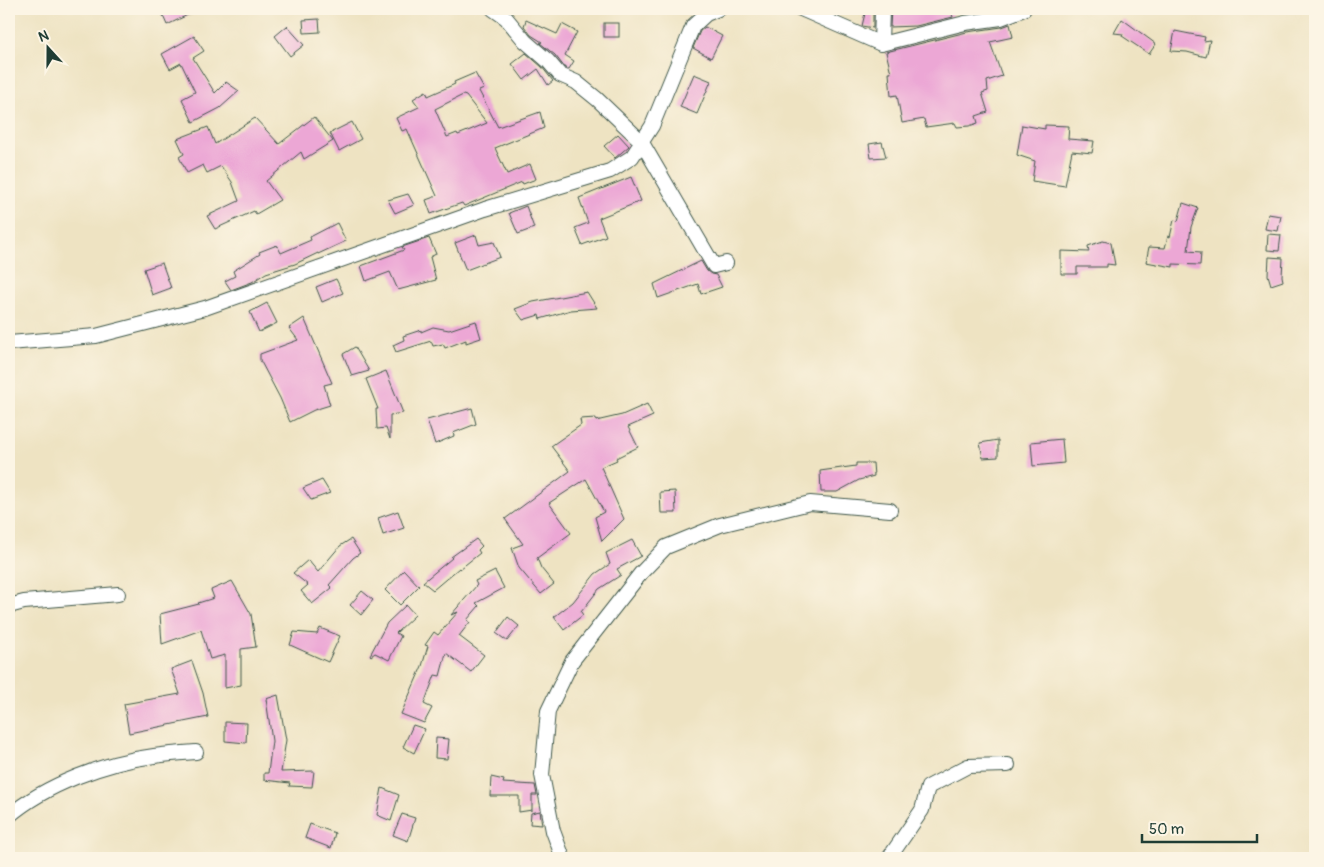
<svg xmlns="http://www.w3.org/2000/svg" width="1324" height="867" viewBox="0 0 1324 867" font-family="Pangolin,sans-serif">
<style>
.building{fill:#eca7d5;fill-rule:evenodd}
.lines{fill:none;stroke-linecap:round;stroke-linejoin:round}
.street-casing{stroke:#3e5649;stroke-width:16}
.street{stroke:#fff;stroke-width:14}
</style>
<rect width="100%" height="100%" fill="#fcf5e5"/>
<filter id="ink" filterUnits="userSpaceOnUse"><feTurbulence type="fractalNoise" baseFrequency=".02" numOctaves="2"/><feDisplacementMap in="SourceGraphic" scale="10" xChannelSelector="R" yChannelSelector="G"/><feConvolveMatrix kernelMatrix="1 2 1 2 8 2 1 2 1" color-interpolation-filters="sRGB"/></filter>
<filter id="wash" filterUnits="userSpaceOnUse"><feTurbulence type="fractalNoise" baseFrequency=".0096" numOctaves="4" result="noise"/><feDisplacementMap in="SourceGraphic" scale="20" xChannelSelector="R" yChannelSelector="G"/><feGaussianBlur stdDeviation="1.12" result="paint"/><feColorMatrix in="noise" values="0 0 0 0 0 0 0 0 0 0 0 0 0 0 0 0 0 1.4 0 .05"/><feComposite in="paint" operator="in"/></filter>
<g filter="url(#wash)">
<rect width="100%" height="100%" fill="#eee3c2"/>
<g id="blocks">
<g class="building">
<path d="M 160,9 L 200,9 L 167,25 Z"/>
<path d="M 866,9 L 873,9 L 873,28 L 862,26 Z"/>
<path d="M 891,9 L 950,9 L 953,17 L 916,26 L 890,27 Z"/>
<path d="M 319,19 L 320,32 L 304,33 L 303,20 Z"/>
<path d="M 1122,19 L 1156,44 L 1149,54 L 1122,36 L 1123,34 L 1114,33 Z"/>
<path d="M 526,20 L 557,34 L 562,24 L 577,32 L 565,55 L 574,61 L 569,69 L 565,68 L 555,55 L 540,43 L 542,42 L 531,35 L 524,26 Z"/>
<rect x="604" y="23" width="15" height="14"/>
<path d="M 1010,24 L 1013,37 L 990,42 L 1002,76 L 987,81 L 988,91 L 982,93 L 988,112 L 976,116 L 978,123 L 969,126 L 957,127 L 955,123 L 926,127 L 924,119 L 902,123 L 897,95 L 891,96 L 889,73 L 891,73 L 886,52 L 967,32 L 1002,27 Z"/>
<path d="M 287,26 L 304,45 L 290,56 L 275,36 Z"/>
<path d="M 705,27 L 722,36 L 711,58 L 693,48 L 700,31 Z"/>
<path d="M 1175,31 L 1205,37 L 1204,41 L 1210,40 L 1206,57 L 1187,52 L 1171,51 Z"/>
<path d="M 194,36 L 204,51 L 193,58 L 215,93 L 226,82 L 239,91 L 220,108 L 193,122 L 182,99 L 195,92 L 181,63 L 170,69 L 162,54 Z"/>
<path d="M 526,53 L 542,67 L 553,81 L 548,85 L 538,69 L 524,80 L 512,64 Z"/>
<path d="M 475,73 L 484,89 L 479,91 L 498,127 L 540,112 L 544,128 L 495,148 L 507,174 L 530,164 L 536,179 L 523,184 L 522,182 L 464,206 L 462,203 L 431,214 L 426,200 L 437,196 L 407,129 L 402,131 L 396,118 L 419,107 L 413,99 L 426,91 L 428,96 L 455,84 L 454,82 ZM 463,95 L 466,96 L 487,123 L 458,135 L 457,133 L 447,137 L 435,109 Z"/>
<path d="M 694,74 L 711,81 L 697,114 L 680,107 Z"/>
<path d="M 314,117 L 333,141 L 304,159 L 301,152 L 266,181 L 280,200 L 256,214 L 254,211 L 215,229 L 207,216 L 239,201 L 232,182 L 221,166 L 207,173 L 203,165 L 187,173 L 179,157 L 184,154 L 177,139 L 208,127 L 215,144 L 255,118 L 279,144 Z"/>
<path d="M 352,122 L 361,139 L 339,151 L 330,133 Z"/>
<path d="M 1022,125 L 1045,129 L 1045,125 L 1069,126 L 1068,139 L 1094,141 L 1092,153 L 1072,151 L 1065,186 L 1032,181 L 1035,161 L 1017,155 Z"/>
<path d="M 618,134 L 629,146 L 615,158 L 604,146 Z"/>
<path d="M 882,142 L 886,157 L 871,158 L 869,144 Z"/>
<path d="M 631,177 L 641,201 L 599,218 L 606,236 L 582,245 L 575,228 L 588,223 L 579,198 Z"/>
<path d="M 408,194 L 414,205 L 395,213 L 388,200 Z"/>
<path d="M 1183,203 L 1198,208 L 1191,227 L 1188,251 L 1201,252 L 1200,265 L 1173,264 L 1173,267 L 1146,262 L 1149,247 L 1165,248 L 1168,236 L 1170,237 L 1174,220 L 1178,221 Z"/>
<path d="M 526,206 L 534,228 L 518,234 L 509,213 Z"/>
<path d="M 1268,214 L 1281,216 L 1278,231 L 1265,229 Z"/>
<path d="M 337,223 L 346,241 L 318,254 L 318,253 L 295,264 L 266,273 L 252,282 L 231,290 L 225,281 L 235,276 L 233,271 L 260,254 L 259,252 L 277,245 L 281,253 L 311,240 L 310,237 Z"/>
<path d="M 1268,234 L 1281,235 L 1279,251 L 1267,250 Z"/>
<path d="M 476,235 L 479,245 L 494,242 L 500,257 L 466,270 L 455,243 Z"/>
<path d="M 429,238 L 436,254 L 430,257 L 436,280 L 398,290 L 390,272 L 366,281 L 361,266 L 404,250 L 402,247 Z"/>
<path d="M 1103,241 L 1111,243 L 1115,265 L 1107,264 L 1107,267 L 1077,267 L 1077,274 L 1061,274 L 1061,251 L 1089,252 L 1088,246 Z"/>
<path d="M 1269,257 L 1283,258 L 1282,276 L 1283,281 L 1271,285 L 1268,275 Z"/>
<path d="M 701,261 L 707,271 L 711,274 L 716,275 L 722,287 L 701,294 L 698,284 L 658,298 L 654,284 Z"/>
<path d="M 162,263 L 171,288 L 152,295 L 144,269 Z"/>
<path d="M 336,279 L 343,293 L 322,302 L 316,287 Z"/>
<path d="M 587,292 L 597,308 L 571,310 L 540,319 L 539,315 L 523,320 L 515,309 L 533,302 Z"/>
<path d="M 267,303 L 277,323 L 259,332 L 250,312 Z"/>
<path d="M 304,318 L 332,383 L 324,385 L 330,405 L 314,410 L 290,422 L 280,398 L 260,360 L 260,354 L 298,340 L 289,328 Z"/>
<path d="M 476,321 L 481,338 L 466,343 L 466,340 L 445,348 L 443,344 L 433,346 L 431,341 L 396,352 L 393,345 L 404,340 L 403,336 L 421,330 L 421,332 L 433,327 L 449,330 Z"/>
<path d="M 355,347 L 369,371 L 352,376 L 343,354 Z"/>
<path d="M 386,371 L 403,413 L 390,415 L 390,439 L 386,428 L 377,429 L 376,409 L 378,409 L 366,379 Z"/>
<path d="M 647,404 L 653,416 L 628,427 L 638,447 L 616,458 L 617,460 L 601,467 L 624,519 L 602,541 L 595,517 L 604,512 L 586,479 L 549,503 L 571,533 L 537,558 L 541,568 L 554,584 L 541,594 L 519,568 L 512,548 L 523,544 L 505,519 L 570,471 L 551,446 L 581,425 L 580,419 L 596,418 L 596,421 L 622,415 Z"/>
<path d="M 472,408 L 476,424 L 453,433 L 454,436 L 435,444 L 427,420 Z"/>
<path d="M 1062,439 L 1064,463 L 1033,466 L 1031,442 Z"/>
<path d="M 998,440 L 998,457 L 983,458 L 980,443 Z"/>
<path d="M 856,463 L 873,463 L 874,476 L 859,480 L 837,492 L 821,492 L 820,471 L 856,466 Z"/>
<path d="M 322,480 L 330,493 L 311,500 L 303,488 Z"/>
<path d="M 675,491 L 676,513 L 661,513 L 660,492 Z"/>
<path d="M 398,511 L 404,528 L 383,535 L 378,518 Z"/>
<path d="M 351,539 L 360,553 L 353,558 L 329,585 L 332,588 L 312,604 L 301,591 L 308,585 L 293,573 L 308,560 L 318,572 L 340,546 Z"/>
<path d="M 476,539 L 482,546 L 478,550 L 480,553 L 460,569 L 459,568 L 433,590 L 423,582 L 452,558 L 451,557 Z"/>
<path d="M 632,540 L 641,556 L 617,569 L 621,575 L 599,589 L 581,612 L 583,615 L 564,630 L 554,617 L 573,602 L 595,574 L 610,564 L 606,553 Z"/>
<path d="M 404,570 L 419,586 L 400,605 L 385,590 Z"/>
<path d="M 495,571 L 504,588 L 476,603 L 479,606 L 467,620 L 470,622 L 459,636 L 484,655 L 471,672 L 446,653 L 440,676 L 435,675 L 424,704 L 432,708 L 424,723 L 401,714 L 422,666 L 428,646 L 425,645 L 434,632 L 438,635 L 458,612 L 451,615 L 477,585 L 475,581 Z"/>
<path d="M 232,581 L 251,614 L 256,647 L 241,649 L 241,685 L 225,688 L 225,655 L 210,659 L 201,630 L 162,644 L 160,614 L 199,604 L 198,603 L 214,598 L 211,590 Z"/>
<path d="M 362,591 L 373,600 L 361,615 L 350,605 Z"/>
<path d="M 406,605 L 415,615 L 396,633 L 401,636 L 389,660 L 375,653 L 371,656 L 370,655 L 387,623 Z"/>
<path d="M 508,617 L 519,626 L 507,641 L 496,633 Z"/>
<path d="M 320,628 L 340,636 L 328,662 L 290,645 L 294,632 L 317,634 Z"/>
<path d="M 192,661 L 203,693 L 208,717 L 129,733 L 124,704 L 180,694 L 171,669 Z"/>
<path d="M 278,695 L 286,740 L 281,772 L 314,771 L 312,787 L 289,786 L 290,783 L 264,780 L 264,773 L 268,773 L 272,741 L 266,699 Z"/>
<path d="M 225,722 L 247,723 L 246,743 L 225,741 Z"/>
<path d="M 413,725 L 425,729 L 414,753 L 403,747 Z"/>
<path d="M 436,738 L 449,739 L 447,759 L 435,758 Z"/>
<path d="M 491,777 L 504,780 L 503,783 L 535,785 L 537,795 L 532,795 L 532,810 L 519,812 L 519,796 L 490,796 Z"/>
<path d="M 382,788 L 399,795 L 391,821 L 377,815 Z"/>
<path d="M 540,811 L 542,825 L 530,824 L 531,813 Z"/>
<path d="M 402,814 L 415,818 L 408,841 L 393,835 Z"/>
<path d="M 310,824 L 335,833 L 331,848 L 305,838 Z"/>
</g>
</g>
</g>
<g filter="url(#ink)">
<use href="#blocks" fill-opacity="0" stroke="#3e5649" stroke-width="1"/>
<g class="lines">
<defs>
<g id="street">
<path d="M 493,9 L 506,18 L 525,41 L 548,61 L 560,75 L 576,82 L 597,99 L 641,141 L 714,266 L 726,263"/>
<path d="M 801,9 L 881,44 L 965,23 L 1001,18 L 1024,9"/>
<path d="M 881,44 L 882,9"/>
<path d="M 9,343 L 96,336 L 205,308 L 485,209 L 610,171 L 632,157 L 652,126 L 693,26 L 706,14 L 718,9"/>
<path d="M 9,606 L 24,602 L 118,594"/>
<path d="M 9,816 C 45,785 106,762 154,756 C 168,754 182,753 196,752"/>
<path d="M 563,858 L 553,831 L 542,775 L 548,711 L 572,661 L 641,573 L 666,547 L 720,525 L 810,503 L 890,510"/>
<path d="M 889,858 L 922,810 L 928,787 L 968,766 L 1008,765"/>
</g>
</defs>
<use href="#street" class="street-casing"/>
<use href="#street" class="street"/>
</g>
</g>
<rect width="1324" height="867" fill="none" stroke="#fcf5e5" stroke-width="30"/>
<g transform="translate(48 48) rotate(339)" stroke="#fcf5e5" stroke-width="4" paint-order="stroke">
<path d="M0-4L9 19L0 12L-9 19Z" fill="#1f3d34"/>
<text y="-8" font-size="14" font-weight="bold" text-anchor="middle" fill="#1f3d34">N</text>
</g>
<path d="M1142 834v8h115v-8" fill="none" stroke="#1f3d34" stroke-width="2.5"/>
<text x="1149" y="834" font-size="15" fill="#1f3d34" stroke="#fcf5e5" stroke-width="4" paint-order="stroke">50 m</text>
</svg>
